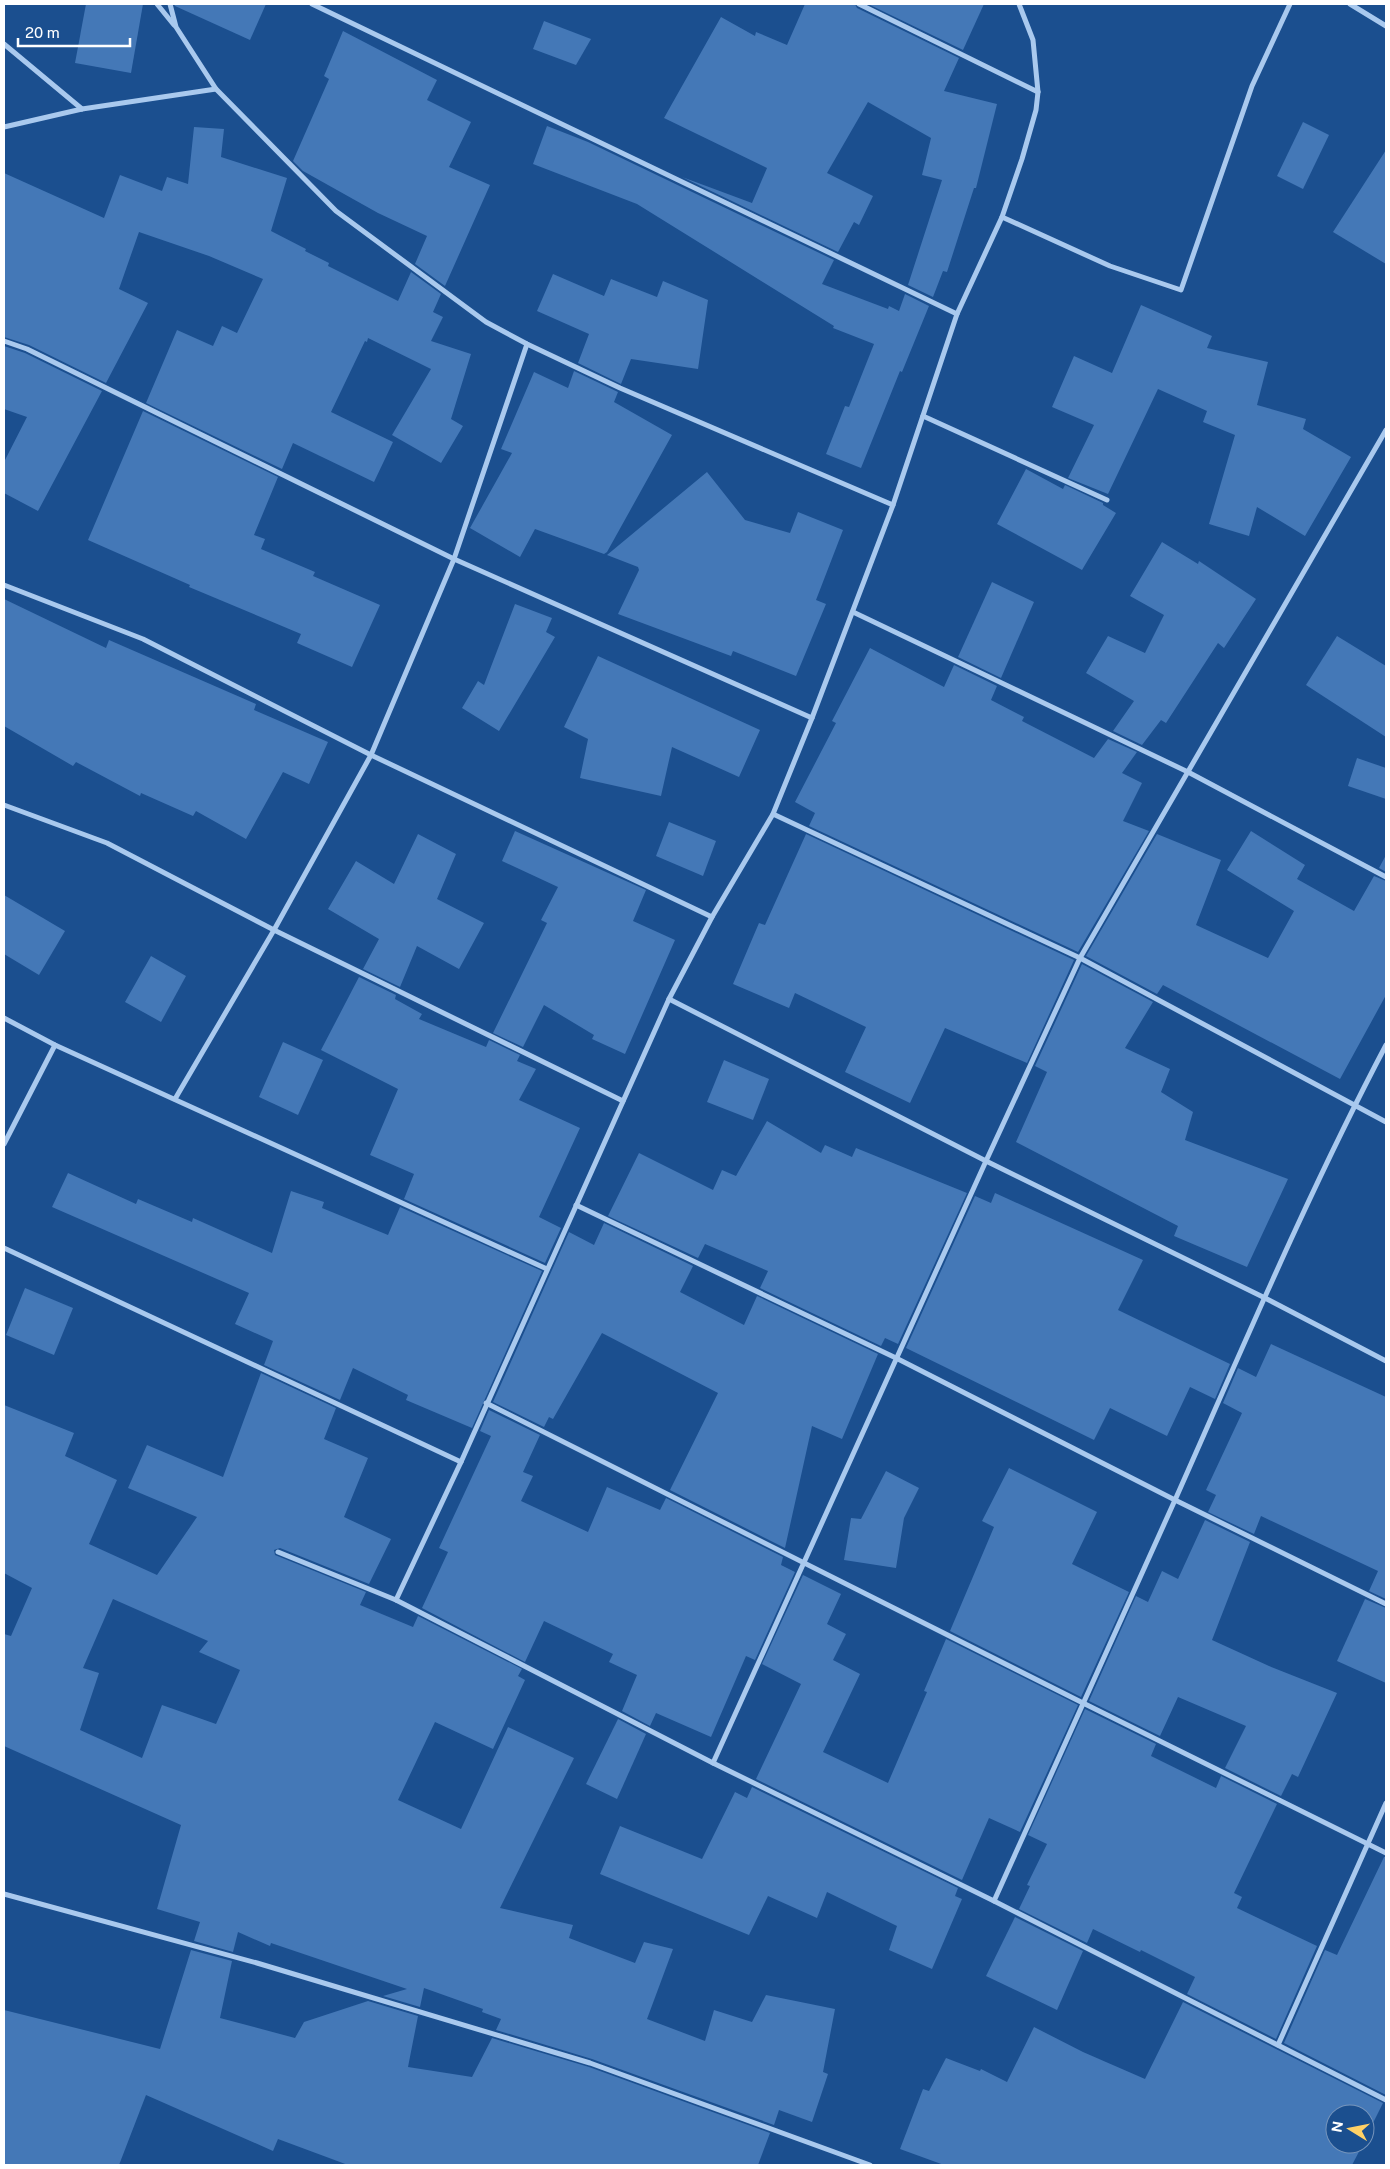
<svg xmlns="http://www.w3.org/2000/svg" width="1390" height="2169" viewBox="0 0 1390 2169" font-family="'Public Sans',sans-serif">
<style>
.building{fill:#4478b7;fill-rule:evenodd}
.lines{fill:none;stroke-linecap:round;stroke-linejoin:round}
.minor{stroke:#a9c9ee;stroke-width:5}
</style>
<rect width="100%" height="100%" fill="#1b4f8f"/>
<g class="building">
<path d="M 86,4 L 143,4 L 131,73 L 75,63 Z"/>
<path d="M 174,4 L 266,4 L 250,40 L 175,6 Z"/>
<path d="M 805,4 L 855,4 L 857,8 L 959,58 L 944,91 L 997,104 L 976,188 L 974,188 L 947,272 L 943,271 L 933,297 L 908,285 L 942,180 L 922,175 L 931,138 L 868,102 L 827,173 L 873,196 L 859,225 L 854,222 L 838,252 L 682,177 L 752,203 L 767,168 L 664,118 L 721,17 L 755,36 L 756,32 L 787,45 Z"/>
<path d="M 868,4 L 984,4 L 963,50 Z"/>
<path d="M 544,21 L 591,39 L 576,65 L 533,49 Z"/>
<path d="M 343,31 L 437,80 L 427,100 L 471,122 L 449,167 L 490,185 L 445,286 L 415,264 L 427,236 L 378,213 L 303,171 L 293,161 L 329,79 L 324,76 Z"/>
<path d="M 1303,122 L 1329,135 L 1303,189 L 1277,176 Z"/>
<path d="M 547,126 L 588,142 L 834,260 L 822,284 L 888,309 L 889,306 L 899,311 L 905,294 L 929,306 L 902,372 L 900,371 L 861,468 L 826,454 L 845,406 L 849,407 L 874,344 L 833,328 L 834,326 L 637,204 L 533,164 Z"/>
<path d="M 194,127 L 224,129 L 221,157 L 287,178 L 271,231 L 306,249 L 305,251 L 329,263 L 328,266 L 398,301 L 411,272 L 441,294 L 433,312 L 443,317 L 431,341 L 471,354 L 451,419 L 463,426 L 441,463 L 392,435 L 431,369 L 368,338 L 367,342 L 365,341 L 331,412 L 393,442 L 374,482 L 293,443 L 282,469 L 146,403 L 177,330 L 213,346 L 222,326 L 237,333 L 263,279 L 209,256 L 139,232 L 119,289 L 148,303 L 106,383 L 29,345 L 4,337 L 4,173 L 104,218 L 120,175 L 162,191 L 167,177 L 188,184 Z"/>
<path d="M 1386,150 L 1386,264 L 1333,232 Z"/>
<path d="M 553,274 L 604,296 L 611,279 L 657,297 L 663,281 L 708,300 L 698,369 L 631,359 L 621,384 L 578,363 L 589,334 L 537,311 Z"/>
<path d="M 1141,305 L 1212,336 L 1207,348 L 1268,362 L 1257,405 L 1306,419 L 1303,429 L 1351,457 L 1305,536 L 1257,507 L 1249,536 L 1209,524 L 1235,435 L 1203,422 L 1207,411 L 1158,389 L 1108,494 L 1068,478 L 1094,425 L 1052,407 L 1074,356 L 1112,373 Z"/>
<path d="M 4,346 L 25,353 L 102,391 L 38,511 L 4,493 L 4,462 L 27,417 L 4,409 Z"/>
<path d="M 574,371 L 618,392 L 614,402 L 672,435 L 607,552 L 604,554 L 535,529 L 520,557 L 470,528 L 512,453 L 501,449 L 534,372 L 568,388 Z"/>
<path d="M 143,411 L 278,477 L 254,535 L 265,539 L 261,549 L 315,572 L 313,576 L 380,605 L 352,667 L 297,643 L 301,634 L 189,587 L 190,585 L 88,540 Z"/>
<path d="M 1026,469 L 1063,489 L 1065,485 L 1103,503 L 1103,505 L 1116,513 L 1082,570 L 997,524 Z"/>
<path d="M 707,472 L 745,520 L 790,533 L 798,512 L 843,530 L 816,600 L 826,604 L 796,676 L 733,651 L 731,656 L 618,614 L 639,570 L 638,567 L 607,555 Z"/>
<path d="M 1162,542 L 1198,564 L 1199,561 L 1256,599 L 1224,648 L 1218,643 L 1166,723 L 1161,720 L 1142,745 L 1113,731 L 1134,701 L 1086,673 L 1108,636 L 1145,653 L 1164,615 L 1130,596 Z"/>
<path d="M 992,582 L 1034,602 L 1001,678 L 958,657 Z"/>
<path d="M 4,599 L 106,648 L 109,640 L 256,704 L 254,710 L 328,742 L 309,784 L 283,772 L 246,839 L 196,811 L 193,816 L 141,793 L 140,796 L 76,762 L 73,766 L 4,726 Z"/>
<path d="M 515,604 L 552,618 L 546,632 L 555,637 L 499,731 L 462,708 L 478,681 L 484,685 Z"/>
<path d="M 1337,636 L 1386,666 L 1386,737 L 1306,685 Z"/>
<path d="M 870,648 L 944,687 L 954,665 L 997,686 L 991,700 L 1024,717 L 1022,721 L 1094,758 L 1108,739 L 1137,752 L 1122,773 L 1142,783 L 1123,821 L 1149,831 L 1078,952 L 809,826 L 815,813 L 795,802 L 836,723 L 832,721 Z"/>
<path d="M 598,656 L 760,730 L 739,777 L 672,747 L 661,796 L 580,778 L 588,739 L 564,727 Z"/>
<path d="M 1357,758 L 1386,768 L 1386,799 L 1348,786 Z"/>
<path d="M 669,822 L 716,841 L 703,876 L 656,856 Z"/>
<path d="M 515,831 L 646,890 L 633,921 L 675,940 L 625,1054 L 592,1039 L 594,1035 L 544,1005 L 523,1047 L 493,1033 L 547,923 L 541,920 L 558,887 L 502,861 Z"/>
<path d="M 1251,831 L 1305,865 L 1297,879 L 1354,911 L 1374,876 L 1386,881 L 1386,995 L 1340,1079 L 1163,985 L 1157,994 L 1086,956 L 1157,834 L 1221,860 L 1196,925 L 1268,958 L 1294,911 L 1227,870 Z"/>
<path d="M 418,834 L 456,854 L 437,899 L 484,923 L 459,969 L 417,946 L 400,987 L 363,969 L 379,939 L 328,909 L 356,861 L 394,884 Z"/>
<path d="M 806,834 L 1074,960 L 1027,1063 L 945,1028 L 910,1103 L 845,1072 L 866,1027 L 795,993 L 789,1008 L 733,984 L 759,923 L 765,925 Z"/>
<path d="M 1386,855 L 1386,872 L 1379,868 Z"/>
<path d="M 4,895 L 65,931 L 39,975 L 4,954 Z"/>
<path d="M 151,956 L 186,976 L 161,1022 L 125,1002 Z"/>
<path d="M 1082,964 L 1153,1002 L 1125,1048 L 1170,1069 L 1161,1092 L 1193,1112 L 1185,1140 L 1288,1179 L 1247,1267 L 1174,1236 L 1178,1226 L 1016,1142 L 1047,1072 L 1035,1066 Z"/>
<path d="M 359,977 L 396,995 L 395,999 L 422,1014 L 419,1019 L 486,1047 L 489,1040 L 520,1055 L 517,1061 L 536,1069 L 519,1100 L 580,1128 L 539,1217 L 561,1228 L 545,1263 L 404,1199 L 414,1174 L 370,1155 L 398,1089 L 321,1050 Z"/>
<path d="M 283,1042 L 323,1060 L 298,1115 L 259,1097 Z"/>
<path d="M 724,1060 L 769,1079 L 753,1120 L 707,1102 Z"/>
<path d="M 767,1121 L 821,1153 L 825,1145 L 852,1157 L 856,1148 L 967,1193 L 898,1344 L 885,1338 L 881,1346 L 760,1288 L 768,1271 L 705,1244 L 698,1258 L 608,1216 L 639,1153 L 713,1190 L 722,1170 L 736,1176 Z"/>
<path d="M 68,1173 L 136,1204 L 138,1199 L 192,1222 L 193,1218 L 272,1253 L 291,1191 L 324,1202 L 322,1208 L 388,1235 L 400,1207 L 542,1271 L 472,1428 L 406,1400 L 408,1395 L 353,1368 L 340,1400 L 264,1365 L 273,1341 L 235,1324 L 249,1293 L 52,1207 Z"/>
<path d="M 995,1193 L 1143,1260 L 1118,1310 L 1230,1364 L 1215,1399 L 1190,1387 L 1167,1436 L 1110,1408 L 1094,1440 L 906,1348 L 975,1196 L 991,1203 Z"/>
<path d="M 604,1223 L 693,1266 L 680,1292 L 744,1325 L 757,1296 L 878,1354 L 842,1439 L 812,1426 L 785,1548 L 670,1490 L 718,1393 L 602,1333 L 553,1419 L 549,1417 L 544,1427 L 493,1402 L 569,1232 L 594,1245 Z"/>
<path d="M 25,1288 L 73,1308 L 54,1355 L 6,1335 Z"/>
<path d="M 1271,1344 L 1386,1397 L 1386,1599 L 1369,1591 L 1378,1571 L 1261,1516 L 1254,1534 L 1208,1512 L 1216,1495 L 1206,1490 L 1242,1413 L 1223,1403 L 1238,1368 L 1256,1377 Z"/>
<path d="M 261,1373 L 336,1408 L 324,1439 L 368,1458 L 344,1517 L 391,1539 L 369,1584 L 280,1548 L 274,1550 L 275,1555 L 366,1592 L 360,1605 L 413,1627 L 418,1616 L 522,1669 L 518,1676 L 525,1680 L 493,1749 L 435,1722 L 398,1800 L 461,1829 L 508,1727 L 574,1758 L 500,1908 L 573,1925 L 569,1938 L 635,1963 L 644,1942 L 673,1949 L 647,2019 L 705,2041 L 714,2010 L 752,2022 L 766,1995 L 835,2009 L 823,2072 L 828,2074 L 812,2122 L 779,2110 L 774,2125 L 592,2059 L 496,2030 L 501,2019 L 482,2012 L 483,2009 L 424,1988 L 420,2007 L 383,1996 L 407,1989 L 271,1943 L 270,1946 L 238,1932 L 233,1952 L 194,1941 L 200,1922 L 157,1909 L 181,1825 L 4,1746 L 4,1634 L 11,1636 L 32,1588 L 4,1573 L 4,1405 L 74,1433 L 65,1456 L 117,1480 L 89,1544 L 157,1575 L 197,1517 L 128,1488 L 147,1445 L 223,1477 ZM 113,1599 L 208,1641 L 199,1652 L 240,1670 L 216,1724 L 162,1705 L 142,1758 L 80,1730 L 99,1673 L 83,1668 Z"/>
<path d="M 489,1410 L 540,1435 L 523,1472 L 533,1476 L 521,1501 L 588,1532 L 607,1487 L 660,1510 L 666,1498 L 783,1557 L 781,1565 L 795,1572 L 755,1660 L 746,1656 L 711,1737 L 656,1713 L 650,1726 L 622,1711 L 637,1675 L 609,1662 L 613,1654 L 544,1621 L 525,1662 L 422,1608 L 448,1552 L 439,1548 L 491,1436 L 480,1431 Z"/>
<path d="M 1009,1468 L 1097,1512 L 1072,1564 L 1129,1592 L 1081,1697 L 950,1631 L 994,1527 L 982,1521 Z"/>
<path d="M 886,1471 L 919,1488 L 904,1518 L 896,1568 L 844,1560 L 851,1518 L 861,1519 Z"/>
<path d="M 1205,1520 L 1250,1542 L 1212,1640 L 1269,1666 L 1337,1693 L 1298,1777 L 1292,1774 L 1281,1796 L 1225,1768 L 1246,1726 L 1178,1697 L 1160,1736 L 1089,1701 L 1136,1596 L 1148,1602 L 1162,1571 L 1178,1579 Z"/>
<path d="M 803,1575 L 841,1594 L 827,1624 L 846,1634 L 833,1660 L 860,1674 L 823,1752 L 888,1783 L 927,1692 L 924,1691 L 946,1639 L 1078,1705 L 1020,1832 L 989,1818 L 962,1880 L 756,1779 L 801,1684 L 762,1664 Z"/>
<path d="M 1365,1599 L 1386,1608 L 1386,1683 L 1337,1661 Z"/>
<path d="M 1085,1709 L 1156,1744 L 1151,1756 L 1216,1788 L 1221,1776 L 1277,1804 L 1234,1893 L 1242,1897 L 1237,1908 L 1317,1946 L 1276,2039 L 1187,1994 L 1195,1977 L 1141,1950 L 1140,1952 L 1093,1929 L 1087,1943 L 1019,1909 L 1030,1886 L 1027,1885 L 1047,1844 L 1028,1835 Z"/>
<path d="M 618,1719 L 646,1734 L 617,1799 L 586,1784 Z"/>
<path d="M 752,1787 L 958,1888 L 955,1896 L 962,1899 L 932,1969 L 889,1950 L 897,1926 L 827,1892 L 817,1918 L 768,1896 L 749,1935 L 600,1874 L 620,1826 L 702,1859 L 735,1792 L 747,1798 Z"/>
<path d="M 1384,1857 L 1386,1857 L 1386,2095 L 1284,2043 L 1325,1950 L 1337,1955 Z"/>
<path d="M 1015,1917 L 1083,1951 L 1057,2010 L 986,1976 Z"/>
<path d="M 191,1950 L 232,1961 L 220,2018 L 295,2038 L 304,2022 L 368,2001 L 418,2016 L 408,2067 L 472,2077 L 492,2038 L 589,2067 L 770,2133 L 758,2165 L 348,2165 L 278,2139 L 273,2151 L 146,2095 L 119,2165 L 4,2165 L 4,2010 L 160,2049 Z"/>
<path d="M 1183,2002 L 1383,2103 L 1365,2139 L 1365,2114 L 1335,2114 L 1335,2144 L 1363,2144 L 1352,2165 L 944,2165 L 900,2149 L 923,2089 L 929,2091 L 946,2058 L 980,2071 L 981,2069 L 1007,2082 L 1034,2027 L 1083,2052 L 1145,2079 Z"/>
</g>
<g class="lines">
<g class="minor">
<path d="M 157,4 L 174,25"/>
<path d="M 170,4 L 176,27 L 216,89 L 336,211 L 486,322 L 527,344 L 620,388 L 893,505"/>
<path d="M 312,4 L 957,314"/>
<path d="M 859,4 L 1038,92"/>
<path d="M 1350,4 L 1386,26"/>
<path d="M 4,44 L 82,109"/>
<path d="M 4,127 L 82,109 L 216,89"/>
<path d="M 1002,217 L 1110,266 L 1181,290 L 1252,86 L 1290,4"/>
<path d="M 4,341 L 27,349 L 454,559 L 812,718"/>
<path d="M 923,416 L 1107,500"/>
<path d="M 4,585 L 143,639 L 371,755 L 712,917"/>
<path d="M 853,612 L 1188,772 L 1386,877"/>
<path d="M 4,805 L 107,843 L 274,930 L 623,1101"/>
<path d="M 773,814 L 1080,958 L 1386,1122"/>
<path d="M 669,999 L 986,1161 L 1263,1297 L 1386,1361"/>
<path d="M 4,1018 L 55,1045 L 547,1269"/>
<path d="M 175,1099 L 274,930 L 371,755 L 454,559 L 527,344"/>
<path d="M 4,1144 L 55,1045"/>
<path d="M 576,1205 L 896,1358 L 1175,1500 L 1386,1604"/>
<path d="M 4,1248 L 461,1462"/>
<path d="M 486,1403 L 1083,1703 L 1386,1853"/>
<path d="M 278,1552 L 396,1600 L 713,1763 L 994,1901 L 1386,2100"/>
<path d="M 396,1600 L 461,1462 L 669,999 L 712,917 L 773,814 L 812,718 L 893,505 L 957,314 L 1002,217 L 1022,159 L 1036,110 L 1038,92 L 1033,40 L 1019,4"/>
<path d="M 713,1763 L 986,1161 L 1080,958 L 1386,430"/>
<path d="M 4,1894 L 257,1963 L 590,2063 L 870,2165"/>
<path d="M 994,1901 C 1054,1767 1115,1634 1175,1500 C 1243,1347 1308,1193 1386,1045"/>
<path d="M 1278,2045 L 1386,1803"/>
</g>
</g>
<rect width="1390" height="2169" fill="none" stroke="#ffffff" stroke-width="10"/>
<g transform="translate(1350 2129) rotate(280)"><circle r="24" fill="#1b4f8f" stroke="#7695bc"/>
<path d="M0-4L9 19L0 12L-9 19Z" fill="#ffd166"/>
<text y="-8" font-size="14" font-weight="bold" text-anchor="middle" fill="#ffffff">N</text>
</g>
<path d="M18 38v8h112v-8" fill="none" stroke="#ffffff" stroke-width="2.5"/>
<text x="25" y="38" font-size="15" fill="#ffffff" stroke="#1b4f8f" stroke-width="4" paint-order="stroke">20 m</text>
</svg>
